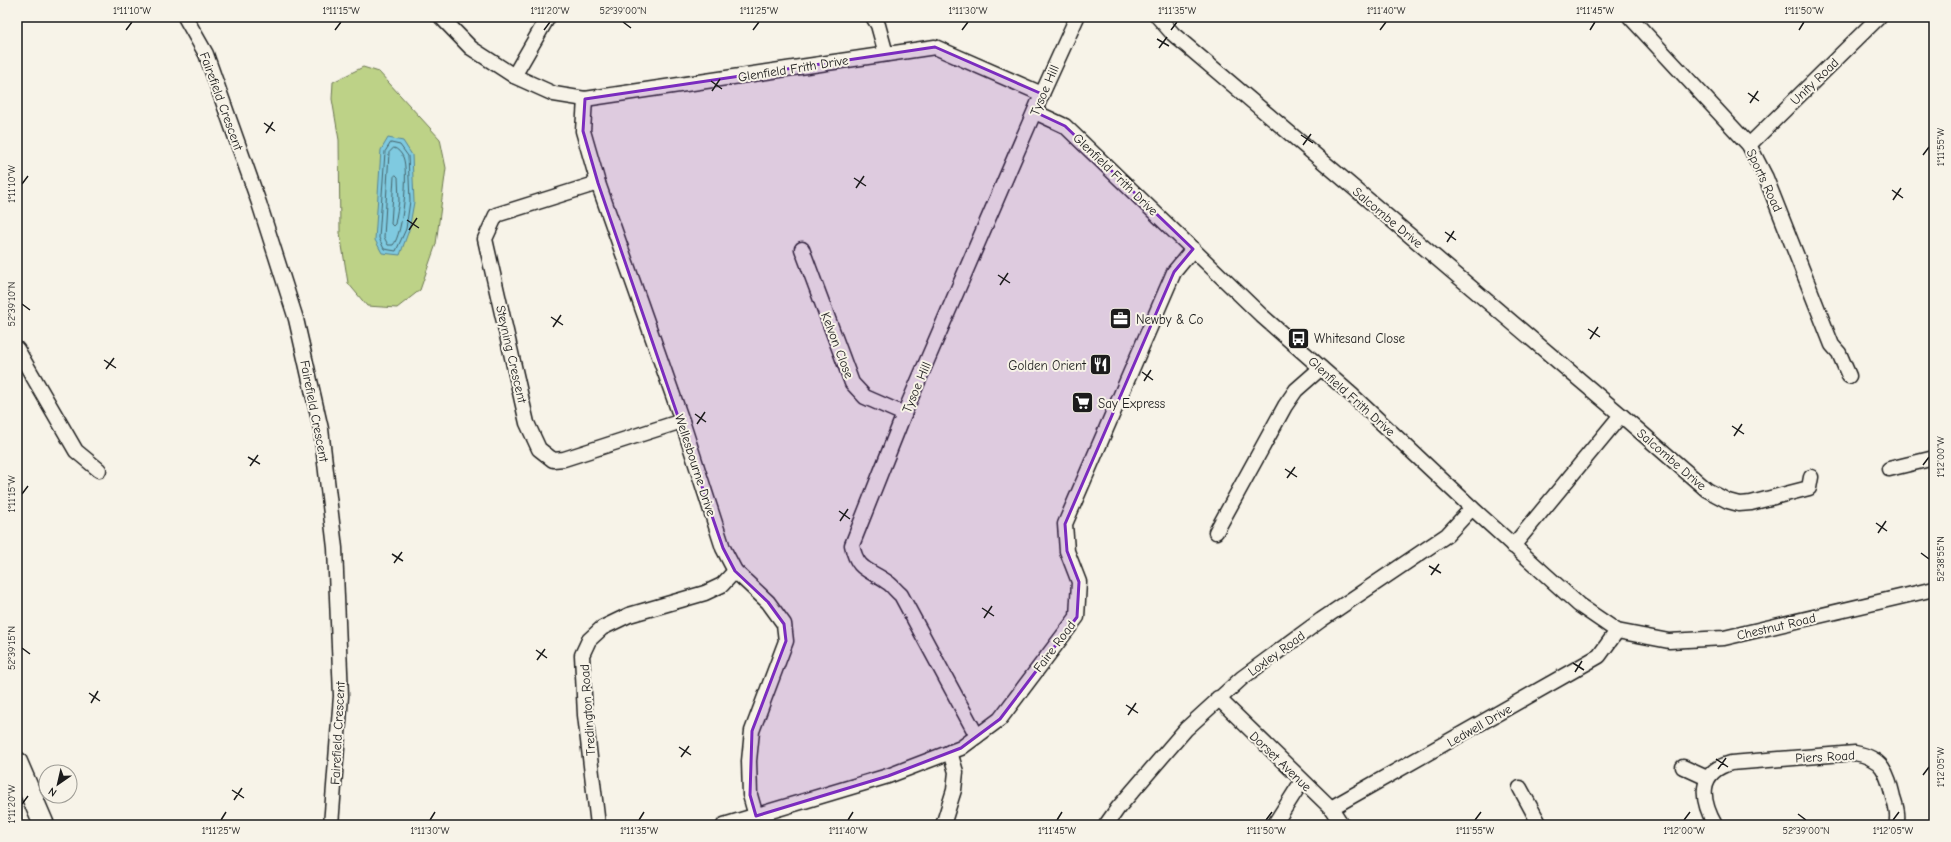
<svg xmlns="http://www.w3.org/2000/svg" width="1951" height="842" viewBox="0 0 1951 842" font-family="'Comic Neue',sans-serif">
<style>
.green{fill:#bdd287;stroke:#6c7752}
.water{fill:#7fcae0;stroke:#578492}
.lines{fill:none;stroke-linecap:round;stroke-linejoin:round}
.shore{stroke:#44626a;stroke-width:1}
.minor-casing{stroke:#1c1c1c;stroke-width:17}
.highway-casing{stroke:#1c1c1c;stroke-width:23}
.minor{stroke:#f7f3e8;stroke-width:14}
.highway{stroke:#f7f3e8;stroke-width:20}
.marked{fill:#7b2cbf;fill-opacity:0.2;stroke:#7b2cbf;stroke-width:3;stroke-linejoin:round}
.ticks{fill:none;stroke:#1c1c1c;stroke-width:1.5}
.labels{text-anchor:middle;stroke-width:4;stroke-linejoin:round;paint-order:stroke}
.street-label{font-size:13px;fill:#1c1c1c;stroke:#f7f3e8}
.poi-label{font-size:13px;fill:#1c1c1c;stroke:#f7f3e8;text-anchor:start}
.neatline{fill:none;stroke:#1c1c1c;stroke-width:1.5}
.ticks-label{font-size:10px;text-anchor:middle;fill:#1c1c1c}
</style>
<rect width="100%" height="100%" fill="#f7f3e8"/>
<filter id="ink" filterUnits="userSpaceOnUse"><feTurbulence type="fractalNoise" baseFrequency=".025" numOctaves="2"/><feDisplacementMap in="SourceGraphic" scale="8" xChannelSelector="R" yChannelSelector="G"/><feConvolveMatrix kernelMatrix="1 2 1 2 8 2 1 2 1" color-interpolation-filters="sRGB"/></filter>
<g filter="url(#ink)">
<path class="green" d="M 363,67 L 379,72 L 440,139 L 446,168 L 436,244 L 420,290 L 397,308 L 367,306 L 348,283 L 340,233 L 339,140 L 332,99 L 333,82 Z"/>
<path class="water" d="M 388,138 L 403,141 L 412,155 L 414,202 L 409,230 L 400,255 L 382,253 L 375,240 L 381,150 Z"/>
<g class="lines">
<g class="shore">
<path d="M 391,143 L 400,145 L 408,156 L 410,201 L 406,229 L 396,251 L 384,249 L 379,238 L 385,152 Z"/>
<path d="M 394,148 C 398,149 401,153 403,157 C 409,170 403,235 393,245 L 388,245 L 384,237 L 389,153 Z"/>
<path d="M 396,175 L 398,177 L 399,201 L 395,224 L 393,226 L 391,224 L 394,177 Z"/>
</g>
<defs>
<g id="minor">
<path d="M 185,17 L 206,54 L 259,203 L 296,319 L 321,429 L 335,548 L 341,696 L 331,825"/>
<path d="M 441,17 L 471,48 L 514,76 L 554,94 L 585,99 L 935,47 L 1042,94"/>
<path d="M 873,17 L 878,25 L 886,54"/>
<path d="M 1158,17 L 1173,34 L 1621,415 L 1513,546"/>
<path d="M 1630,17 L 1749,145 L 1766,178 L 1832,345 L 1839,353 L 1849,376"/>
<path d="M 514,76 L 548,17"/>
<path d="M 585,99 L 583,131 L 598,183 L 682,421 L 723,548 L 735,571 L 768,602 L 784,624 L 786,641 L 752,731 L 749,761 L 750,795 L 756,816"/>
<path d="M 1035,112 L 1065,126 L 1262,316 L 1353,396 L 1472,508 L 1579,605 L 1617,631 L 1669,641 L 1724,638 L 1934,589"/>
<path d="M 1749,145 L 1879,17"/>
<path d="M 598,183 L 496,215 L 485,239 L 527,423 L 539,449 L 553,460 L 564,459 L 682,421"/>
<path d="M 802,249 L 852,383 L 865,397 L 904,414"/>
<path d="M 17,349 L 76,451 L 99,470"/>
<path d="M 1621,415 L 1707,490 L 1728,501 L 1739,504 L 1751,503 L 1809,488 L 1811,477"/>
<path d="M 1889,469 L 1934,458"/>
<path d="M 1216,532 L 1285,406 L 1296,390 L 1321,368"/>
<path d="M 1218,698 L 1331,808 L 1342,825"/>
<path d="M 977,736 L 901,595 C 896,591 892,585 887,582 C 869,569 857,571 852,545 L 904,414 L 1042,94 L 1077,17"/>
<path d="M 1683,767 L 1707,778"/>
<path d="M 1520,788 L 1540,825"/>
<path d="M 1331,808 L 1599,656 L 1617,631"/>
<path d="M 598,825 L 585,715 L 582,655 L 589,640 L 602,628 L 629,615 L 705,593 L 722,585 L 735,571"/>
<path d="M 724,825 L 888,776 L 961,748 L 1000,719 L 1077,617 L 1079,582 L 1067,551 L 1065,524 L 1174,272 L 1193,249"/>
<path d="M 943,825 L 954,790 L 956,772 L 950,752"/>
<path d="M 1106,825 L 1118,808 L 1186,729 L 1242,678 L 1321,620 L 1447,535 L 1472,508"/>
<path d="M 1274,825 L 1302,781"/>
<path d="M 1715,825 C 1701,800 1697,772 1731,763 L 1855,753 C 1883,758 1887,772 1893,797 C 1896,806 1899,816 1896,825"/>
</g>
<path id="highway" d="M 17,762 L 44,825"/>
</defs>
<use href="#minor" class="minor-casing"/>
<use href="#highway" class="highway-casing"/>
<use href="#minor" class="minor"/>
<use href="#highway" class="highway"/>
</g>
</g>
<path class="marked" d="M 935,47 L 1042,94 L 1035,112 L 1065,126 L 1193,249 L 1174,272 L 1065,524 L 1067,551 L 1079,582 L 1077,617 L 1000,719 L 961,748 L 888,776 L 756,816 L 750,795 L 752,731 L 786,641 L 784,624 L 768,602 L 735,571 L 723,548 L 598,183 L 583,131 L 585,99 Z"/>
<path class="ticks" d="M 623,22 L 631,28M 126,30 L 132,22M 335,30 L 341,22M 544,30 L 550,22M 753,30 L 759,22M 962,30 L 968,22M 1171,30 L 1177,22M 1380,30 L 1386,22M 1590,30 L 1595,22M 1799,30 L 1804,22M 1157,39 L 1169,46M 1159,48 L 1167,37M 711,81 L 722,89M 712,91 L 720,79M 1748,93 L 1759,101M 1750,103 L 1758,91M 264,123 L 275,131M 266,133 L 273,122M 1301,135 L 1313,143M 1303,145 L 1311,134M 1923,155 L 1929,147M 854,178 L 866,186M 22,184 L 28,176M 856,188 L 864,176M 1892,190 L 1903,198M 1893,200 L 1901,188M 407,220 L 419,228M 409,230 L 417,218M 1445,232 L 1456,240M 1447,242 L 1454,231M 998,275 L 1010,283M 1000,285 L 1008,273M 22,304 L 30,310M 551,317 L 563,325M 553,327 L 561,315M 1588,329 L 1600,337M 1590,339 L 1598,327M 104,360 L 116,368M 106,369 L 114,358M 1142,372 L 1153,380M 1144,381 L 1151,370M 695,414 L 706,422M 697,424 L 705,412M 1732,426 L 1744,434M 1734,436 L 1742,424M 248,457 L 260,464M 1923,465 L 1929,457M 250,466 L 258,455M 1285,469 L 1297,477M 1287,478 L 1295,467M 22,494 L 28,486M 839,511 L 850,519M 840,521 L 848,509M 1876,523 L 1887,531M 1878,533 L 1886,521M 1921,553 L 1929,559M 392,554 L 403,561M 394,563 L 402,552M 1429,566 L 1441,573M 1431,575 L 1439,564M 982,608 L 994,616M 984,618 L 992,606M 22,648 L 30,654M 536,650 L 547,658M 537,660 L 545,649M 1573,663 L 1584,670M 1575,672 L 1582,661M 89,693 L 100,701M 91,703 L 98,691M 1126,705 L 1138,713M 1128,715 L 1136,703M 679,747 L 691,755M 681,757 L 689,746M 1716,759 L 1728,767M 1718,769 L 1726,758M 1923,775 L 1929,767M 232,790 L 244,798M 234,800 L 242,788M 22,804 L 28,796M 1798,814 L 1806,820M 221,820 L 226,812M 430,820 L 435,812M 639,820 L 644,812M 848,820 L 853,812M 1057,820 L 1062,812M 1266,820 L 1272,812M 1475,820 L 1481,812M 1684,820 L 1690,812M 1893,820 L 1899,812"/>
<defs>
<symbol id="office-square" viewBox="-11 -11 22 22"><rect x="-9" y="-9" width="18" height="18" rx="4" fill="#1c1c1c" stroke="#f7f3e8"/><path d="M-6-3h4V-5.5h4V-3h4V5H-6ZM-1-4.5V-3h2v-1.5ZM-6 0V1H6V0Z" fill="#fff"/></symbol>
<symbol id="bus-square" viewBox="-11 -11 22 22"><rect x="-9" y="-9" width="18" height="18" rx="4" fill="#1c1c1c" stroke="#f7f3e8"/><path d="M-5-6H5V4H4V6H2V4H-2V6H-4V4H-5ZM-3.5-4V0h7V-4ZM-3.5 1.2v1.5H-2V1.2ZM2 1.2v1.5H3.5V1.2Z" fill="#fff"/></symbol>
<symbol id="restaurant-square" viewBox="-11 -11 22 22"><rect x="-9" y="-9" width="18" height="18" rx="4" fill="#1c1c1c" stroke="#f7f3e8"/><path d="M-5-6h1v4h1v-4h1v4h1v-4h1v5L-1.5 .5V6h-2V.5L-5-1ZM5-6V6H3V1.5H1.5Q1.5-4 5-6Z" fill="#fff"/></symbol>
<symbol id="supermarket-square" viewBox="-11 -11 22 22"><rect x="-9" y="-9" width="18" height="18" rx="4" fill="#1c1c1c" stroke="#f7f3e8"/><path d="M-6-5.5h2.5l.6 2H6L4.5 2H-2.5L-4.4-4H-6ZM-1.5 3.2a1.3 1.3 0 1 0 .1 0ZM3 3.2a1.3 1.3 0 1 0 .1 0Z" fill="#fff"/></symbol>
</defs>
<g fill-rule="evenodd">
<use href="#office-square" x="1108" y="306" width="25" height="25"/>
<use href="#bus-square" x="1286" y="326" width="25" height="25"/>
<use href="#restaurant-square" x="1088" y="352" width="25" height="25"/>
<use href="#supermarket-square" x="1070" y="390" width="25" height="25"/>
</g>
<g class="labels">
<g class="street-label">
<text transform="translate(793 68) rotate(-9)" y="5">Glenfield Frith Drive</text>
<text transform="translate(1814 81) rotate(-44)" y="5">Unity Road</text>
<text transform="translate(1044 90) rotate(-67)" y="5">Tysoe Hill</text>
<text transform="translate(222 101) rotate(70)" y="5">Fairefield Crescent</text>
<text transform="translate(1116 174) rotate(44)" y="5">Glenfield Frith Drive</text>
<text transform="translate(1765 180) rotate(65)" y="5">Sports Road</text>
<text transform="translate(1388 217) rotate(40)" y="5">Salcombe Drive</text>
<text transform="translate(838 345) rotate(69)" y="5">Kelvon Close</text>
<text transform="translate(512 354) rotate(77)" y="5">Steyning Crescent</text>
<text transform="translate(916 387) rotate(-67)" y="5">Tysoe Hill</text>
<text transform="translate(1352 396) rotate(42)" y="5">Glenfield Frith Drive</text>
<text transform="translate(315 411) rotate(79)" y="5">Fairefield Crescent</text>
<text transform="translate(1672 459) rotate(41)" y="5">Salcombe Drive</text>
<text transform="translate(696 465) rotate(72)" y="5">Wellesbourne Drive</text>
<text transform="translate(1776 626) rotate(-13)" y="5">Chestnut Road</text>
<text transform="translate(1054 646) rotate(-53)" y="5">Faire Road</text>
<text transform="translate(1276 653) rotate(-36)" y="5">Loxley Road</text>
<text transform="translate(587 710) rotate(-94)" y="5">Tredington Road</text>
<text transform="translate(1479 725) rotate(-30)" y="5">Ledwell Drive</text>
<text transform="translate(337 733) rotate(-87)" y="5">Fairefield Crescent</text>
<text transform="translate(1825 756) rotate(-3)" y="5">Piers Road</text>
<text transform="translate(1281 761) rotate(44)" y="5">Dorset Avenue</text>
</g>
<g class="poi-label">
<text x="1136" y="324">Newby &amp; Co</text>
<text x="1314" y="343">Whitesand Close</text>
<text x="1086" y="370" text-anchor="end">Golden Orient</text>
<text x="1098" y="408">Say Express</text>
</g>
</g>
<rect width="1951" height="842" fill="none" stroke="#f7f3e8" stroke-width="44"/>
<g transform="translate(58 784) rotate(214)"><circle r="19" fill="#f7f3e8" stroke="#9f9d96"/>
<path d="M0-3L7 15L0 10L-7 15Z" fill="#1c1c1c"/>
<text y="-6" font-size="11" font-weight="bold" text-anchor="middle" fill="#1c1c1c">N</text>
</g>
<rect x="22" y="22" width="1907" height="798" class="neatline"/>
<g class="ticks-label">
<text x="132" y="14">1°11'10"W</text>
<text x="341" y="14">1°11'15"W</text>
<text x="550" y="14">1°11'20"W</text>
<text x="623" y="14">52°39'00"N</text>
<text x="759" y="14">1°11'25"W</text>
<text x="968" y="14">1°11'30"W</text>
<text x="1177" y="14">1°11'35"W</text>
<text x="1386" y="14">1°11'40"W</text>
<text x="1595" y="14">1°11'45"W</text>
<text x="1804" y="14">1°11'50"W</text>
<text transform="translate(1940 147) rotate(-90)" y="4">1°11'55"W</text>
<text transform="translate(11 184) rotate(-90)" y="4">1°11'10"W</text>
<text transform="translate(11 304) rotate(-90)" y="4">52°39'10"N</text>
<text transform="translate(1940 457) rotate(-90)" y="4">1°12'00"W</text>
<text transform="translate(11 494) rotate(-90)" y="4">1°11'15"W</text>
<text transform="translate(1940 559) rotate(-90)" y="4">52°38'55"N</text>
<text transform="translate(11 648) rotate(-90)" y="4">52°39'15"N</text>
<text transform="translate(1940 767) rotate(-90)" y="4">1°12'05"W</text>
<text transform="translate(11 804) rotate(-90)" y="4">1°11'20"W</text>
<text x="221" y="834">1°11'25"W</text>
<text x="430" y="834">1°11'30"W</text>
<text x="639" y="834">1°11'35"W</text>
<text x="848" y="834">1°11'40"W</text>
<text x="1057" y="834">1°11'45"W</text>
<text x="1266" y="834">1°11'50"W</text>
<text x="1475" y="834">1°11'55"W</text>
<text x="1684" y="834">1°12'00"W</text>
<text x="1806" y="834">52°39'00"N</text>
<text x="1893" y="834">1°12'05"W</text>
</g>
</svg>
